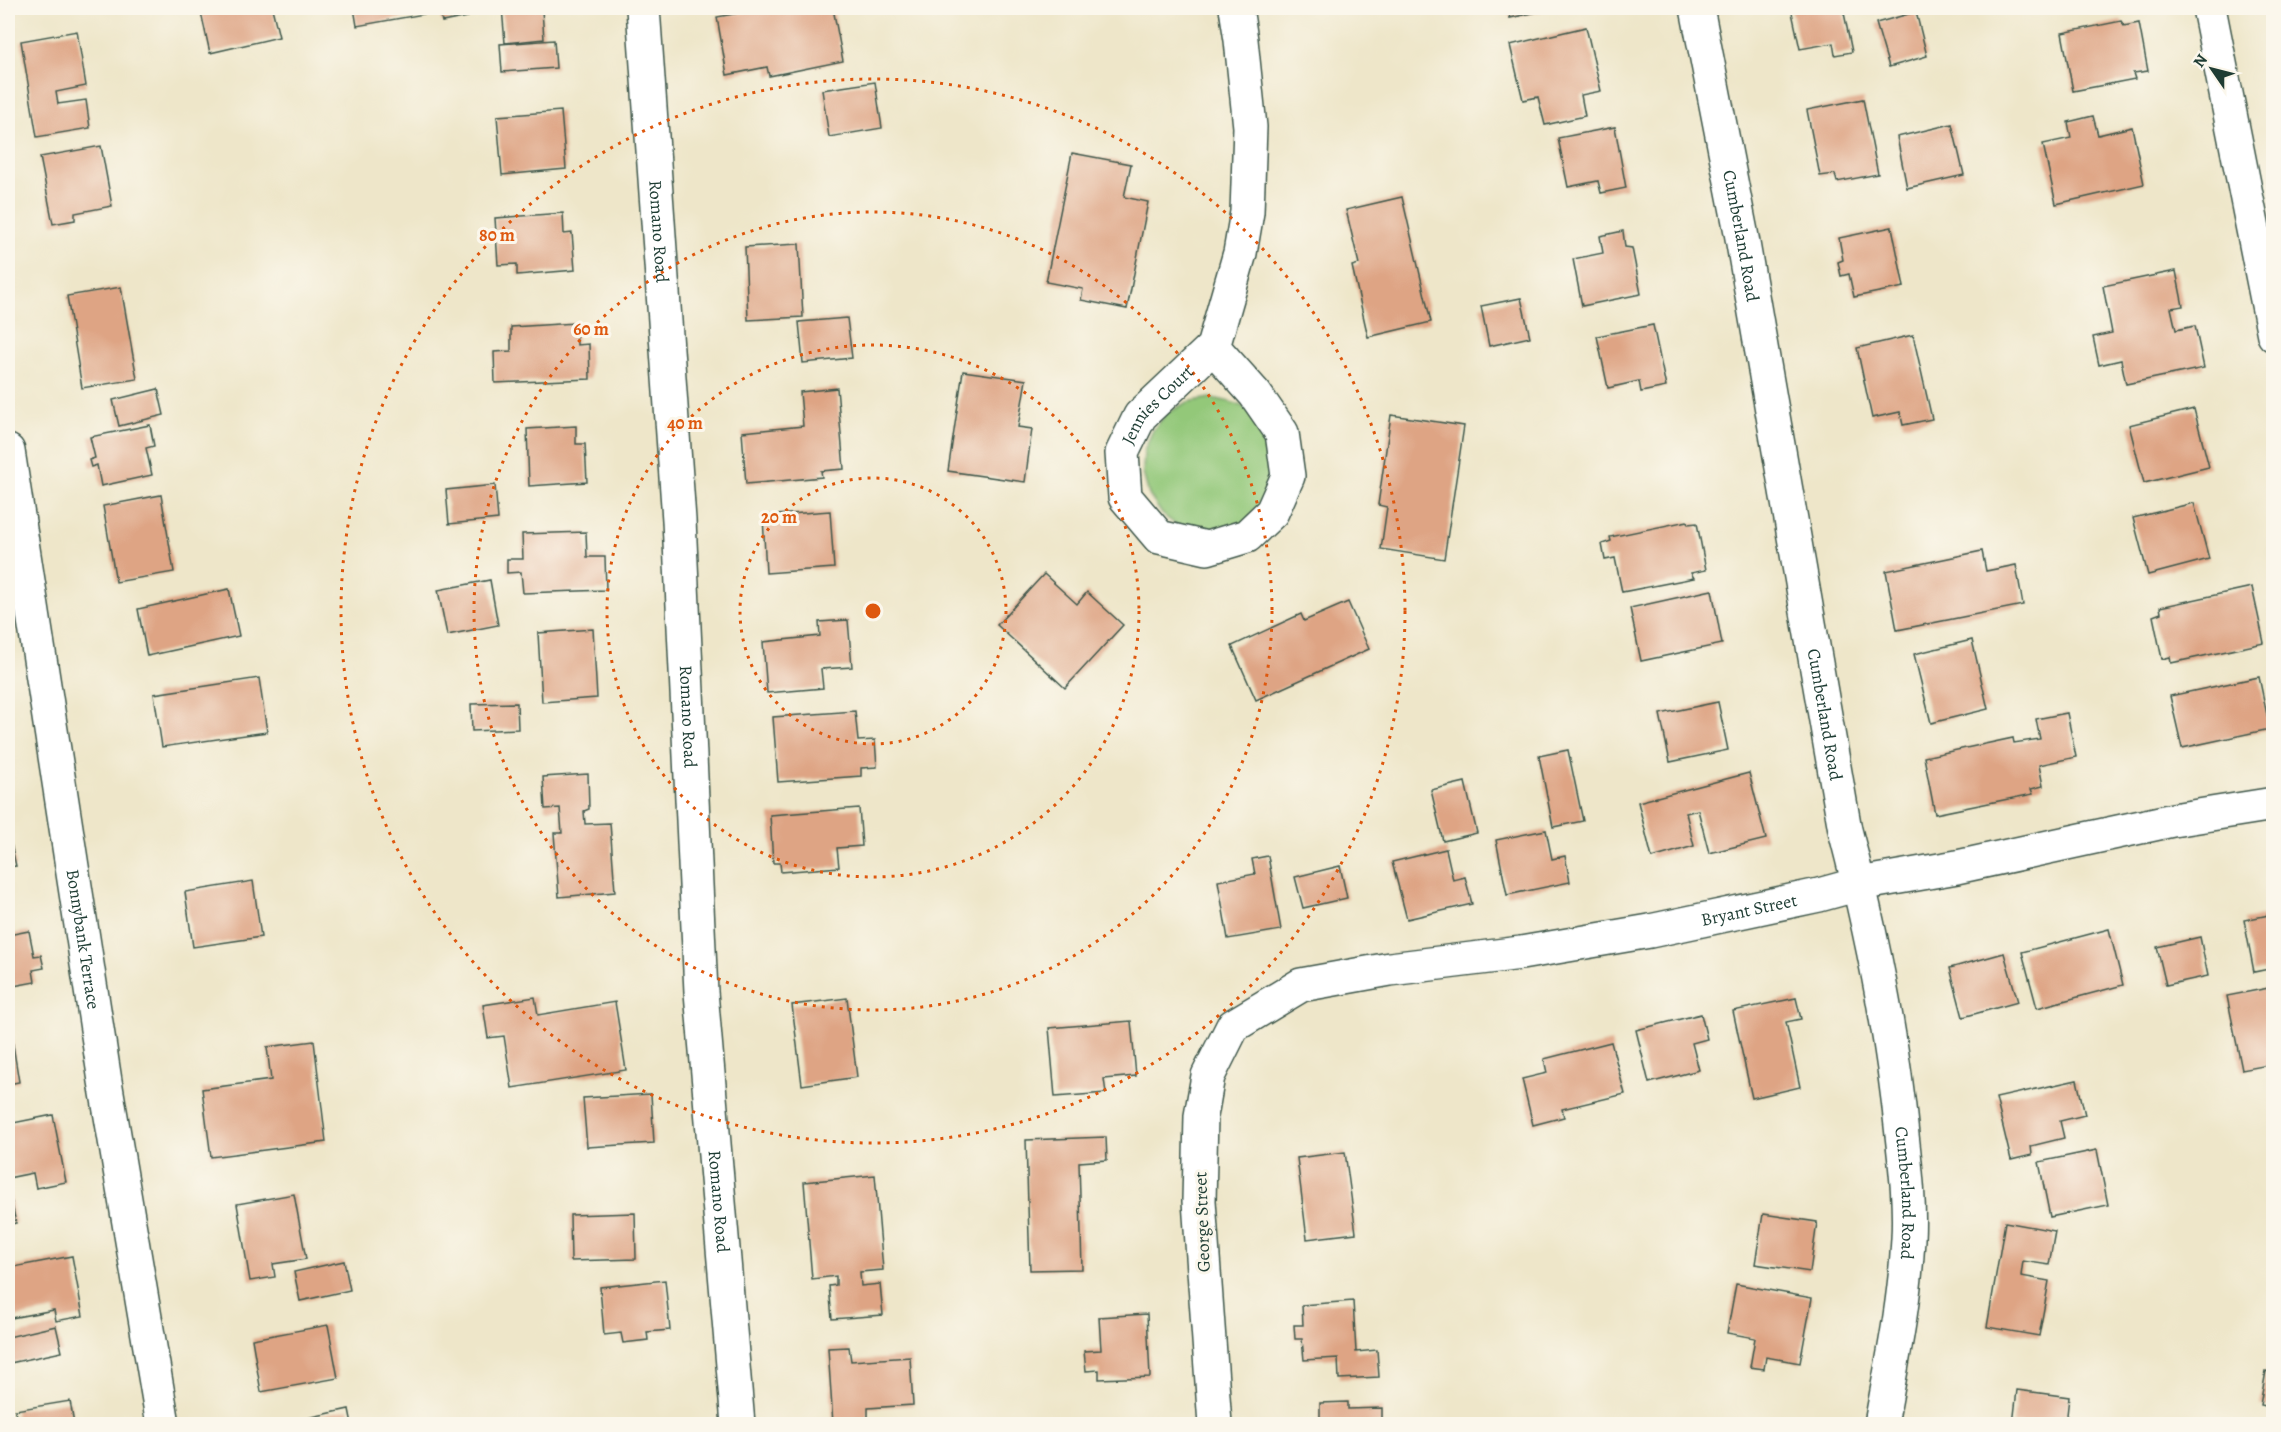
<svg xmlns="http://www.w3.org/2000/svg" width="2281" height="1432" viewBox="0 0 2281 1432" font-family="Alegreya,serif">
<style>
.green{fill:#93c879;stroke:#598256;stroke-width:1.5}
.building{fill:#dea484}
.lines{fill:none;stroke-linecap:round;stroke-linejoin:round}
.minor-casing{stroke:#3e564a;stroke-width:36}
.minor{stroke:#fff;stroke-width:33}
.ring{fill:none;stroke:#de580e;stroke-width:3;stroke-dasharray:3 6}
.labels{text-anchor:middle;stroke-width:6;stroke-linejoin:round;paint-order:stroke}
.street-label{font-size:18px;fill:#1f3d34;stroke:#fbf7ec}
.centre{fill:#de580e;stroke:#fbf7ec;stroke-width:3}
.ring-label{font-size:18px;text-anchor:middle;font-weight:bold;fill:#de580e;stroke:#fbf7ec;stroke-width:6;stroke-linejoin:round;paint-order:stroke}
</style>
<rect width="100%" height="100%" fill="#fbf7ec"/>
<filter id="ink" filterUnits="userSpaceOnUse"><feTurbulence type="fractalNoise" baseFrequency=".0167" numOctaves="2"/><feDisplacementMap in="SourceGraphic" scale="12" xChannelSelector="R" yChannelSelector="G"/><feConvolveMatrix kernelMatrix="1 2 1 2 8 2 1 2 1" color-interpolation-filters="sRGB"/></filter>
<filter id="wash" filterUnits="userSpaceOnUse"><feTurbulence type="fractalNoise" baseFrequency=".008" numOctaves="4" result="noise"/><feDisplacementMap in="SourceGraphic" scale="24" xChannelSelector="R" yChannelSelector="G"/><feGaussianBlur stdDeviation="1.35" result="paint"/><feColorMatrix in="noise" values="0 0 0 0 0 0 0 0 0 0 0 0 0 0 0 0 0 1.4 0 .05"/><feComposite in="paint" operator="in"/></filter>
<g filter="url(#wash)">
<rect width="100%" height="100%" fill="#eee6c9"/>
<path class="green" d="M 1210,398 C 1232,401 1254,407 1266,427 C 1271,436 1272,480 1273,492 L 1244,525 L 1200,533 L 1179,527 L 1162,514 L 1149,495 L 1143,473 L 1144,451 L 1153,430 L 1167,413 L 1188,402 Z"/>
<g id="blocks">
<g class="building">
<path d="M 200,8 L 272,8 L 279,37 L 210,53 Z"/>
<path d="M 354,8 L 428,8 L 428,9 L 423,10 L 424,14 L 357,26 Z"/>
<path d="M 439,8 L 466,8 L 468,17 L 442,22 Z"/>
<path d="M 502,8 L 555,8 L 542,10 L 544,39 L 505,43 Z"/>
<path d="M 766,8 L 833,8 L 843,61 L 769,76 L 767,67 L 727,75 L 717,17 Z"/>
<path d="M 1508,8 L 1555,8 L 1510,18 Z"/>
<path d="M 1791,8 L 1843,8 L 1852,52 L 1835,55 L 1833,43 L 1800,49 Z"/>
<path d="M 1916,12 L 1927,56 L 1889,67 L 1876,23 Z"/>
<path d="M 2121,21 L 2124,26 L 2139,23 L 2148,71 L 2133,73 L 2135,79 L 2073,91 L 2062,33 Z"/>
<path d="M 1586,27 L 1601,91 L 1581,95 L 1585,116 L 1545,125 L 1538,97 L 1523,100 L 1510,45 Z"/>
<path d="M 77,31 L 86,86 L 56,92 L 58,104 L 86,100 L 90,128 L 37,137 L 21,41 Z"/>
<path d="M 554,40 L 556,68 L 502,72 L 500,44 Z"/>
<path d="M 875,82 L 882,128 L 829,137 L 822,90 Z"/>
<path d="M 1863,99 L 1878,174 L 1837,182 L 1835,174 L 1820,176 L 1807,110 Z"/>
<path d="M 561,111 L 566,169 L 502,175 L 497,116 Z"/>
<path d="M 2093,116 L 2098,135 L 2132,127 L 2144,184 L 2056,204 L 2043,144 L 2071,138 L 2068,122 Z"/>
<path d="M 1952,124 L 1964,175 L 1907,188 L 1897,137 Z"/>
<path d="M 1615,127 L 1626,188 L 1601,193 L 1598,181 L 1568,187 L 1558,138 Z"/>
<path d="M 101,146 L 112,206 L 75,213 L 75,220 L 53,224 L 40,157 Z"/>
<path d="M 1072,153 L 1131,164 L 1124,197 L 1148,202 L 1127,309 L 1081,300 L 1083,289 L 1046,282 Z"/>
<path d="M 1402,197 L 1431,322 L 1368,337 L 1352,266 L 1359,264 L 1346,210 Z"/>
<path d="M 563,213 L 564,234 L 572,233 L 575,270 L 517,275 L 517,264 L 498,265 L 495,218 Z"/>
<path d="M 1892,227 L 1904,287 L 1854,297 L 1849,274 L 1841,276 L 1838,262 L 1843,260 L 1839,238 Z"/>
<path d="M 1623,231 L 1625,247 L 1632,248 L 1641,294 L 1582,306 L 1573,259 L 1603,253 L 1600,236 Z"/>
<path d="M 799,244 L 803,317 L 748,320 L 745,247 Z"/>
<path d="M 2176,271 L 2183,306 L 2171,308 L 2176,330 L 2195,326 L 2204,368 L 2126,384 L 2121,360 L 2099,365 L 2093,337 L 2112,333 L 2103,286 Z"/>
<path d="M 121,287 L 137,379 L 82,388 L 67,296 Z"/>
<path d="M 1521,298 L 1530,337 L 1489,346 L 1481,306 Z"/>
<path d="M 847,318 L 852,358 L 803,363 L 799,322 Z"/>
<path d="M 576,323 L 577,345 L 589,344 L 590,379 L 495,383 L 494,352 L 511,351 L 511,327 Z"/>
<path d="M 1653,325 L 1666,387 L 1641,392 L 1639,381 L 1608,388 L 1597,336 Z"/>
<path d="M 1913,335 L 1932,419 L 1903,425 L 1900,412 L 1872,418 L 1857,348 Z"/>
<path d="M 963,371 L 1026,380 L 1018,427 L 1032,429 L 1025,482 L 948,471 Z"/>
<path d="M 837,388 L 844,469 L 821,471 L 822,477 L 746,484 L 742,432 L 803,426 L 800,392 Z"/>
<path d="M 158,389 L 164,415 L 119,426 L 113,400 Z"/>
<path d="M 2194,409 L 2209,467 L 2144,483 L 2129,425 Z"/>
<path d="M 1391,415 L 1464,426 L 1444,559 L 1381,549 L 1387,507 L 1378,505 Z"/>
<path d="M 150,425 L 154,446 L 146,448 L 152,475 L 101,486 L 97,465 L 91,467 L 89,460 L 95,458 L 90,437 Z"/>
<path d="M 576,426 L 576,444 L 585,444 L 587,482 L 529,486 L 527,429 Z"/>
<path d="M 495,485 L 498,519 L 449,524 L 446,490 Z"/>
<path d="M 161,495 L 174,572 L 116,582 L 103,506 Z"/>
<path d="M 2194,503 L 2209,559 L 2148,575 L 2133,518 Z"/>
<path d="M 830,511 L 834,568 L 766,573 L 763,516 Z"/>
<path d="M 1687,521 L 1688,524 L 1697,523 L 1706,570 L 1691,573 L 1694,578 L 1622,592 L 1615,558 L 1605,560 L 1602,544 L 1611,541 L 1610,537 Z"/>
<path d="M 586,532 L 587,557 L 605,557 L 606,590 L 523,593 L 521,572 L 507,573 L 507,559 L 523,559 L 522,534 Z"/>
<path d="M 1982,551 L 1986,571 L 2016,565 L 2023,605 L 1897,630 L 1886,571 Z"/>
<path d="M 1044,574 L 1077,604 L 1087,592 L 1123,625 L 1065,688 L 997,625 Z"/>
<path d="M 490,580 L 498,625 L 447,635 L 438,590 Z"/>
<path d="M 2252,587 L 2264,643 L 2171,663 L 2170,657 L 2162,659 L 2153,616 L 2161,613 L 2160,607 Z"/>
<path d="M 229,589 L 239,636 L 147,656 L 138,609 Z"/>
<path d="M 1712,590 L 1722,644 L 1641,661 L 1630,608 Z"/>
<path d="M 1348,602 L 1369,649 L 1256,700 L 1232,646 L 1301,614 L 1304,621 Z"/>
<path d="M 848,620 L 852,667 L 821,669 L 823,688 L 767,693 L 763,642 L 820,636 L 819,622 Z"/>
<path d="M 593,629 L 597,698 L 542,702 L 538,633 Z"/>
<path d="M 1972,640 L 1988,709 L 1931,723 L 1914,654 Z"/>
<path d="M 2259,677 L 2270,729 L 2182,748 L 2170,696 Z"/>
<path d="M 259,678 L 267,732 L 162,747 L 154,694 Z"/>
<path d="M 1718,702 L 1728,750 L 1670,762 L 1660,714 Z"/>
<path d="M 517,703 L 518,729 L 472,731 L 471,704 Z"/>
<path d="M 855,711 L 858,741 L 875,740 L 877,767 L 861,768 L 861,776 L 778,782 L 773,717 Z"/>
<path d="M 2067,713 L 2076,757 L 2039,765 L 2043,786 L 2031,789 L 2033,794 L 1935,814 L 1924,757 L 2013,738 L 2014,743 L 2040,739 L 2036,719 Z"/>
<path d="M 1568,750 L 1583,821 L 1553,827 L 1539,756 Z"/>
<path d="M 1749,773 L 1766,839 L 1709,853 L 1698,810 L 1686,813 L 1694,846 L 1652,858 L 1638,802 Z"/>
<path d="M 588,774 L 589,809 L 584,811 L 585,824 L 610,823 L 615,892 L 559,897 L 554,833 L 562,833 L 560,808 L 545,809 L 543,777 Z"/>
<path d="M 1465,782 L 1477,833 L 1443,841 L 1431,790 Z"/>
<path d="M 859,808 L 862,846 L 837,848 L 839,867 L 781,872 L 780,863 L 773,863 L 770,815 Z"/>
<path d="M 1546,830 L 1552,859 L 1565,856 L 1570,882 L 1507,895 L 1496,840 Z"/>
<path d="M 8,839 L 10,839 L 16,866 L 8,867 Z"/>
<path d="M 1446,849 L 1453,880 L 1465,877 L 1472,904 L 1407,919 L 1392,862 Z"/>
<path d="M 1268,856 L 1281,930 L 1228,939 L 1218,881 L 1255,874 L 1252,859 Z"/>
<path d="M 1340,866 L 1347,898 L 1303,908 L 1295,877 Z"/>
<path d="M 253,881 L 261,937 L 193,947 L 185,892 Z"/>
<path d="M 2274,914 L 2274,968 L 2254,972 L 2244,920 Z"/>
<path d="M 2109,929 L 2123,985 L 2037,1008 L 2022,952 Z"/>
<path d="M 29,931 L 34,956 L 41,955 L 44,968 L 33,970 L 35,982 L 8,987 L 8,935 Z"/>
<path d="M 2200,937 L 2208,976 L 2166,985 L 2157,947 Z"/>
<path d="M 2004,953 L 2018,1002 L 1963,1017 L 1950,968 Z"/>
<path d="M 2274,987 L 2274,1064 L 2242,1070 L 2227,996 Z"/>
<path d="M 535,997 L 538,1015 L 615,1002 L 626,1070 L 512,1088 L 504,1036 L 488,1038 L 483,1005 Z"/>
<path d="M 847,998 L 857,1077 L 802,1085 L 792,1005 Z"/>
<path d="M 1796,998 L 1801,1019 L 1786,1022 L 1800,1087 L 1752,1098 L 1733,1011 Z"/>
<path d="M 1701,1014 L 1707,1039 L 1692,1043 L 1699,1070 L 1649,1083 L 1636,1030 Z"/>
<path d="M 1131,1021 L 1136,1076 L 1104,1079 L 1106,1093 L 1055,1097 L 1049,1028 Z"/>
<path d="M 10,1026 L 19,1082 L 8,1084 L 8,1027 Z"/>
<path d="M 314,1041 L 326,1142 L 211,1157 L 202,1089 L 271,1080 L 267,1047 Z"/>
<path d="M 1611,1042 L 1625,1094 L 1562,1109 L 1564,1117 L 1533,1125 L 1522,1079 L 1547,1073 L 1544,1059 Z"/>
<path d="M 2077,1080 L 2085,1115 L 2060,1121 L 2064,1138 L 2031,1146 L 2032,1155 L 2011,1160 L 1996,1098 Z"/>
<path d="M 651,1094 L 654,1143 L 587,1147 L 583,1098 Z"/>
<path d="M 53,1115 L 66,1182 L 36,1188 L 33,1173 L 8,1178 L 8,1124 Z"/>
<path d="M 1106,1137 L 1107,1160 L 1079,1162 L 1082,1269 L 1030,1270 L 1026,1140 Z"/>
<path d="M 2097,1150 L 2108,1205 L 2050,1217 L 2039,1162 Z"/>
<path d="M 1345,1152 L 1356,1233 L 1307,1239 L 1297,1158 Z"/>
<path d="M 875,1175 L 883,1270 L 860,1272 L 861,1286 L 880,1284 L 883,1315 L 832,1319 L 829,1286 L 836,1285 L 836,1276 L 812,1279 L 804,1182 Z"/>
<path d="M 8,1185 L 16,1223 L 8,1225 Z"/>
<path d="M 294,1194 L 306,1259 L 273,1264 L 275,1277 L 250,1281 L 237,1204 Z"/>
<path d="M 635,1213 L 636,1259 L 571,1261 L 570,1215 Z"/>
<path d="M 1763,1214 L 1817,1222 L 1810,1272 L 1755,1264 Z"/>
<path d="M 2005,1222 L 2055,1231 L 2049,1265 L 2023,1261 L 2021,1276 L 2049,1281 L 2039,1336 L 1987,1327 Z"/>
<path d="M 72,1256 L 83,1316 L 56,1321 L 54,1310 L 11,1318 L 8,1300 L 8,1268 Z"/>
<path d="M 344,1261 L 350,1290 L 300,1301 L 294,1272 Z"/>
<path d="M 665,1280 L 670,1330 L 647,1332 L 648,1340 L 623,1343 L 621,1333 L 604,1335 L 600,1287 Z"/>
<path d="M 1736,1284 L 1812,1298 L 1800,1363 L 1766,1357 L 1764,1369 L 1750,1367 L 1755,1338 L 1727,1333 Z"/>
<path d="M 1353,1301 L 1356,1352 L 1377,1350 L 1379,1377 L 1339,1379 L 1338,1358 L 1304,1360 L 1302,1339 L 1295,1339 L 1294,1325 L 1303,1325 L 1302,1305 Z"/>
<path d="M 1147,1314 L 1150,1377 L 1099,1379 L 1099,1370 L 1086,1371 L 1084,1351 L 1101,1350 L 1099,1317 Z"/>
<path d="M 328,1325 L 338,1378 L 261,1392 L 252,1339 Z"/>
<path d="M 56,1326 L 62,1352 L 10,1363 L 8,1337 Z"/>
<path d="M 849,1347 L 851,1361 L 910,1357 L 913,1405 L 868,1408 L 868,1422 L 833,1424 L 828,1348 Z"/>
<path d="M 2266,1371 L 2274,1373 L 2274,1408 L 2260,1405 Z"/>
<path d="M 2017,1390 L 2069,1397 L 2066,1424 L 2013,1424 Z"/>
<path d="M 70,1401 L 74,1424 L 17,1424 L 15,1410 Z"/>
<path d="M 1348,1402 L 1348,1409 L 1382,1408 L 1382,1424 L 1320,1424 L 1320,1403 Z"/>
<path d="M 349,1409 L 352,1424 L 308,1424 L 307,1418 Z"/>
</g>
</g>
</g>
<g filter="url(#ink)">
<use href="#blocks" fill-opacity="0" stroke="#3e564a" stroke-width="1.5"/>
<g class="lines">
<defs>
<g id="minor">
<path id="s1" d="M 643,8 L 679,520 L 701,992 L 738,1424"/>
<path id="s2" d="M 1697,8 L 1741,232 L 1845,830 C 1871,930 1892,1032 1902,1135 C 1906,1170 1910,1204 1908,1239 C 1905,1302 1892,1363 1881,1424"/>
<path d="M 2209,8 L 2274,335"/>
<path id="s3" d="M 1213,347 L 1255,394 L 1282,433 L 1288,476 L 1272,512 L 1247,536 L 1207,548 L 1159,537 L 1125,497 L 1122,453 L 1140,416 L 1213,347 L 1240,253 L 1247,212 L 1250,127 L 1241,40 L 1236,8"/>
<path id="s4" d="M 8,451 L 105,1081 L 163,1424"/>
<path id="s5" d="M 1215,1424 L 1199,1201 L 1201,1116 L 1208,1076 L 1233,1026 L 1301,985 L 1390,969 L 1521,953 L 1650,931 L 1819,895 L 1859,884 L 1957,867 L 2173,820 L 2274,804"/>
</g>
</defs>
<use href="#minor" class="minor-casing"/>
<use href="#minor" class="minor"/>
</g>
</g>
<g class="ring">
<circle cx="873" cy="611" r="133"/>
<circle cx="873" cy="611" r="266"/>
<circle cx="873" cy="611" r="399"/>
<circle cx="873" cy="611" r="532"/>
</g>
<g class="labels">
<g class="street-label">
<text dy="6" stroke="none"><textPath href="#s1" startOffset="224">Romano Road</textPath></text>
<text dy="6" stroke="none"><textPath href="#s2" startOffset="232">Cumberland Road</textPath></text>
<text dy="6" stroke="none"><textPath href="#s3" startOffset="476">Jennies Court</textPath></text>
<text dy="6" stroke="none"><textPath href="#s2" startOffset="718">Cumberland Road</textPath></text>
<text dy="6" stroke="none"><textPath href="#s1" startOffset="710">Romano Road</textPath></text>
<text dy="6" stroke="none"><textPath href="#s5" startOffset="939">Bryant Street</textPath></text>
<text dy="6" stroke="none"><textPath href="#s4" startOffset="494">Bonnybank Terrace</textPath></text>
<text dy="6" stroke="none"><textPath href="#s2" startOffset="1204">Cumberland Road</textPath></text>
<text dy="6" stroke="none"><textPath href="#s1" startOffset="1196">Romano Road</textPath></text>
<text transform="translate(1202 1222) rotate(-92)" y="6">George Street</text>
</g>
</g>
<circle cx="873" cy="611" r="9" class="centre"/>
<g class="ring-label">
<text x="497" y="241">80 m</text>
<text x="591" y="335">60 m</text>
<text x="685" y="429">40 m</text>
<text x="779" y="523">20 m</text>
</g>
<rect width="2281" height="1432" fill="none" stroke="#fbf7ec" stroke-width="30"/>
<g transform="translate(2212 69) rotate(305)" stroke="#fbf7ec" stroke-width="4.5" paint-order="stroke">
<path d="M0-4.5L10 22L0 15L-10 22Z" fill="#1f3d34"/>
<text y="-9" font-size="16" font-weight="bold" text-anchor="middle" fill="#1f3d34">N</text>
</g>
</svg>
